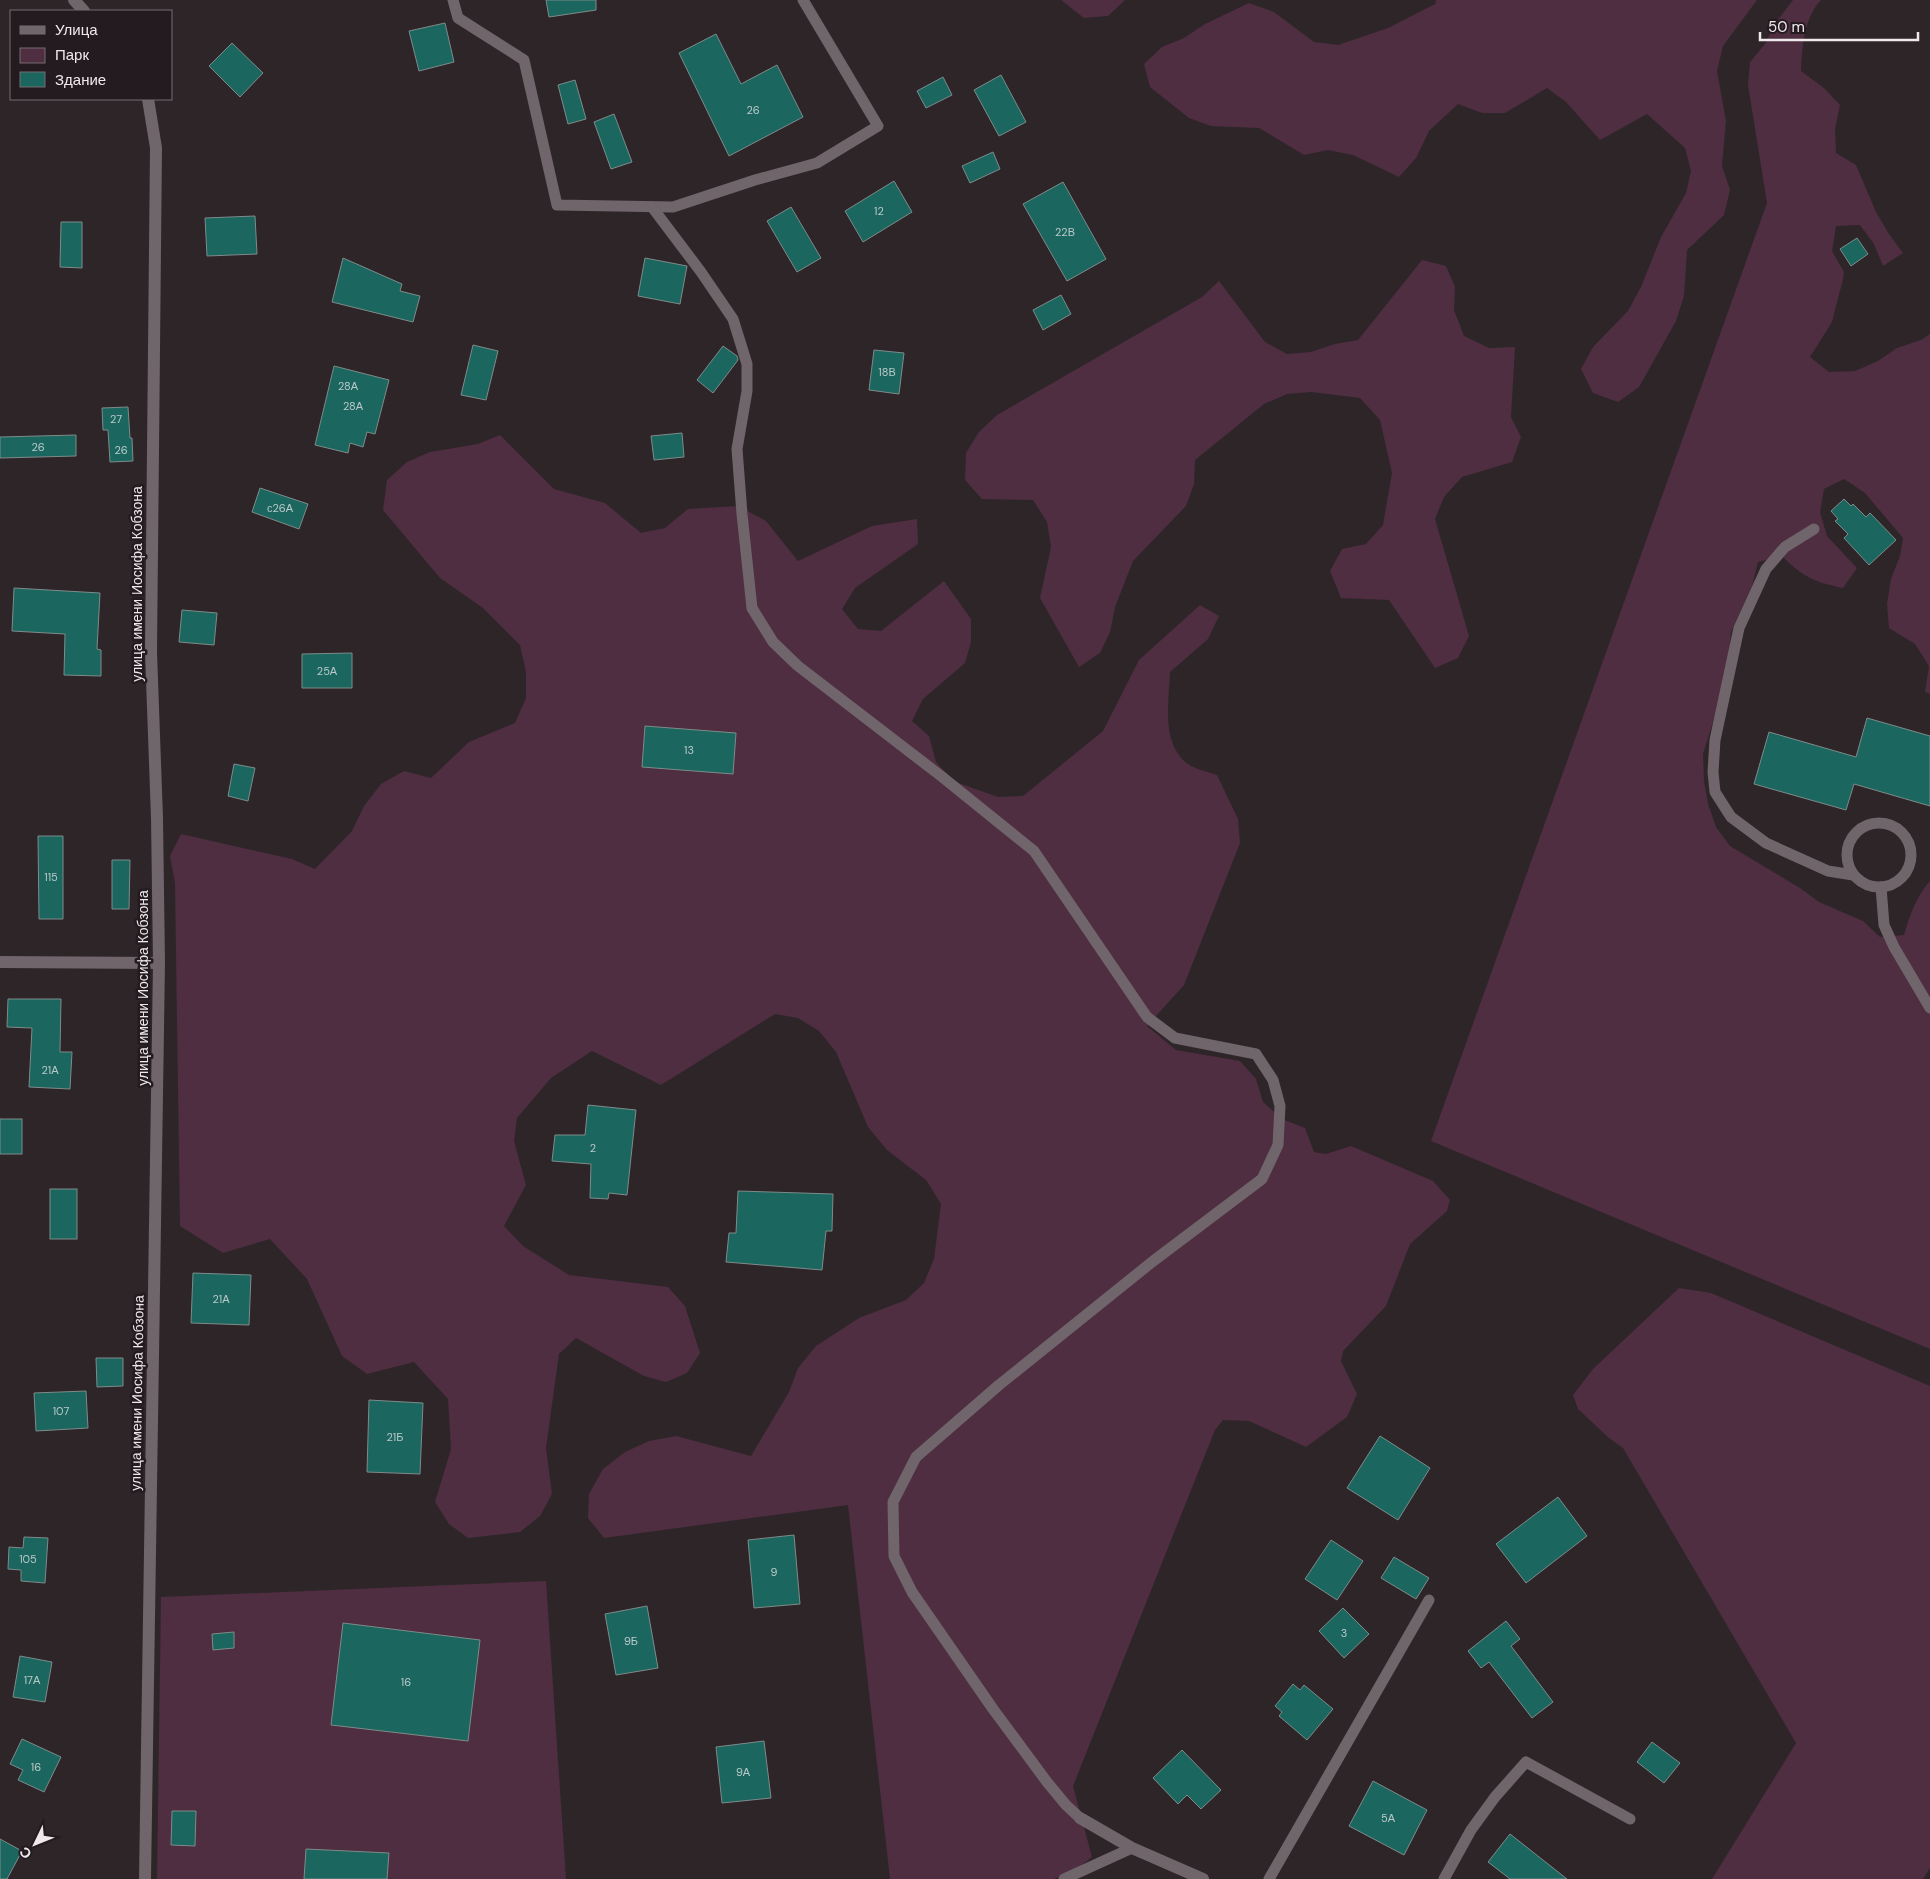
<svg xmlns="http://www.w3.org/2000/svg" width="1930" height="1879" viewBox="0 0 1930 1879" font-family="'DM Sans',sans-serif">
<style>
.green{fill:#4e2e40}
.building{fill:#1b675f;stroke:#7e8b89}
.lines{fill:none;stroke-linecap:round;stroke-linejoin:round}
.service{stroke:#6f656a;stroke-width:11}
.minor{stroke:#6f656a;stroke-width:12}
.labels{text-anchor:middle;stroke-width:5;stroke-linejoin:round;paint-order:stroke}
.number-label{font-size:11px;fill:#bac8c9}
.street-label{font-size:14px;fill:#efe9ec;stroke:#241b20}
</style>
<rect width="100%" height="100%" fill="#2e2529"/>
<g class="green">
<path d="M 1061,0 L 1125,0 L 1108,16 L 1084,18 Z"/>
<path d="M 1436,0 L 1757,0 L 1723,46 L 1717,71 L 1726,121 L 1722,166 L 1730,190 L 1724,215 L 1687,250 L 1684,296 L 1676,321 L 1639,387 L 1618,402 L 1593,393 L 1581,369 L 1593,347 L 1628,311 L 1641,287 L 1661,237 L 1686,193 L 1691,171 L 1685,148 L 1647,114 L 1600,140 L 1566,102 L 1547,88 L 1505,113 L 1482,113 L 1458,104 L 1429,131 L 1416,158 L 1399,177 L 1353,155 L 1328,150 L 1304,155 L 1259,128 L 1211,126 L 1189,118 L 1150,87 L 1144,64 L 1162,47 L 1184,38 L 1205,24 L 1249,3 L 1274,12 L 1314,42 L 1338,45 L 1388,28 L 1435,4 Z"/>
<path d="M 1793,0 L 1821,0 C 1804,18 1802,47 1801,71 L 1824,88 L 1840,105 L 1835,129 L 1836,153 L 1856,165 L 1876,212 L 1889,234 L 1903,253 L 1883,266 L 1874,244 L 1860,225 L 1836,226 L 1832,251 L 1844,272 L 1843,279 L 1832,322 L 1810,357 L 1829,372 L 1855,371 L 1878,361 L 1897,348 L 1921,340 L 1930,334 L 1930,694 L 1925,692 L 1929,666 L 1915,644 L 1889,628 L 1887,604 L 1891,579 L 1900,556 L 1903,538 L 1865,493 L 1844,479 L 1824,489 L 1820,512 L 1827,536 L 1857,568 L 1843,588 C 1814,582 1803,577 1782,556 L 1758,562 L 1752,586 L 1731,632 L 1726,680 L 1703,754 L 1704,781 L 1708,804 L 1716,827 L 1730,846 L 1800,888 L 1819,902 L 1863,921 L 1880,937 L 1904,935 C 1910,914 1916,897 1930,881 L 1930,1349 L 1431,1141 L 1767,203 L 1748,85 L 1750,62 L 1765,44 L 1776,22 Z"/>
<path d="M 1422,260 L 1446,266 L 1455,287 L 1454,310 L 1464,336 L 1489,348 L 1515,347 L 1511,417 L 1521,437 L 1512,462 L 1462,477 L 1444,497 L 1435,519 L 1469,636 L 1458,658 L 1435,668 L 1389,600 L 1341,598 L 1330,571 L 1342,549 L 1366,544 L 1383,525 L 1392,473 L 1380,420 L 1360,398 L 1311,392 L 1287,394 L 1264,404 L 1195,460 L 1194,484 L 1186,506 L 1133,561 L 1115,607 L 1110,632 L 1100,653 L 1079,667 L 1040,598 L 1051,547 L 1047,522 L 1033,500 L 982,499 L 965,480 L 966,453 L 979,432 L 997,415 L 1202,297 L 1219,281 L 1265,342 L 1287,354 L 1311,352 L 1335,344 L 1358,340 Z"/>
<path d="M 500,435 L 554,489 L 605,503 L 641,533 L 665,528 L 688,509 L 738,506 L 766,521 L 798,561 L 872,526 L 917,519 L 918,544 L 855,588 L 842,609 L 858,629 L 881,631 L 944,581 L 971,619 L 971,642 L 965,663 L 923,699 L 912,721 L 929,736 L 936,762 L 953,781 L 998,797 L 1023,796 L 1103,731 L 1139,660 L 1200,605 L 1219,616 L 1208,639 L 1170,672 C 1169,702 1160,747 1191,766 C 1199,770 1209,772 1217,775 L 1238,819 L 1240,843 L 1184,985 L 1147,1026 L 1176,1050 L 1240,1061 L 1256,1079 L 1263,1102 L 1282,1119 L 1305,1128 L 1314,1152 L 1326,1154 L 1351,1146 L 1433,1181 L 1450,1200 L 1447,1211 L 1410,1244 L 1386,1306 L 1343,1351 L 1341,1361 L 1357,1394 L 1347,1417 L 1306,1447 L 1249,1421 L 1223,1420 L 1215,1430 L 1073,1786 L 1092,1857 L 1073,1872 L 1054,1879 L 890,1879 L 848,1505 L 604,1538 L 588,1518 L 589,1494 L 603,1469 L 625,1452 L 649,1441 L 676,1436 L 751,1456 L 789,1392 L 798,1368 L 816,1346 L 859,1318 L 906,1300 L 924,1283 L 934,1259 L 941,1204 L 926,1180 L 887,1150 L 868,1127 L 836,1052 L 819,1031 L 798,1018 L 775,1014 L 661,1085 L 592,1051 L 551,1078 L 517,1118 L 514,1141 L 526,1185 L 504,1226 L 523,1246 L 569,1275 L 668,1287 L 685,1306 L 700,1353 L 687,1373 L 666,1382 L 644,1376 L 576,1338 L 559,1354 L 546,1448 L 552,1494 L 540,1516 L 520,1532 L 468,1538 L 449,1524 L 435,1502 L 451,1449 L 448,1399 L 414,1362 L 367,1374 L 342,1356 L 307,1279 L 270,1239 L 223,1253 L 180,1226 L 175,883 L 170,856 L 181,834 L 292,859 L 315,869 L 352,831 L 364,806 L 381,784 L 404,771 L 431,778 L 469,742 L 515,723 L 526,698 L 526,672 L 520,645 L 483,608 L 440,578 L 383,510 L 387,480 L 407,462 L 430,452 L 478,444 Z"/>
<path d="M 1679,1288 L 1711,1293 L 1930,1386 L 1930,1868 L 1923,1879 L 1712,1879 L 1796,1743 L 1623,1448 L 1609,1438 L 1578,1409 L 1573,1395 L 1593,1369 Z"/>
<path d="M 546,1581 L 566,1879 L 157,1879 L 161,1597 Z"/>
</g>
<g class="building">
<path d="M 546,0 L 596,0 L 596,10 L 549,17 Z"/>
<path d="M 445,23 L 454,62 L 419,71 L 409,31 Z"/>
<path d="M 716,34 L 741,84 L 777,65 L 803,117 L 729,156 L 679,53 Z"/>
<path d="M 232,43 L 263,73 L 240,97 L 209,66 Z"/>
<path d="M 1001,75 L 1026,122 L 999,136 L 974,90 Z"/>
<path d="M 943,77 L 952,95 L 926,108 L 917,91 Z"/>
<path d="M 575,80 L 586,119 L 568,124 L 558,85 Z"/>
<path d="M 614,114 L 632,162 L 611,169 L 594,122 Z"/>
<path d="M 993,152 L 1000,169 L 970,183 L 962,166 Z"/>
<path d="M 894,181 L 912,212 L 863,242 L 845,211 Z"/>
<path d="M 1063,182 L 1106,259 L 1067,281 L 1023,204 Z"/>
<path d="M 791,207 L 821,258 L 797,272 L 767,221 Z"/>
<path d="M 255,216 L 257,254 L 207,256 L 205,218 Z"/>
<path d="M 61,222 L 82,222 L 82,268 L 60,267 Z"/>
<path d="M 1857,238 L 1868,254 L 1851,266 L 1840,249 Z"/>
<path d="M 343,258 L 402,284 L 400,291 L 420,296 L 413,322 L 332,302 Z"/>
<path d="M 645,258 L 687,266 L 680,304 L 638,296 Z"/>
<path d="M 1061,295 L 1071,314 L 1043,330 L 1033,310 Z"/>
<path d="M 473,345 L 498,351 L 486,400 L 461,395 Z"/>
<path d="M 723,346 L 737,356 L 738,360 L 713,393 L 697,380 Z"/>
<path d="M 874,350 L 904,353 L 899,394 L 869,390 Z"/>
<path d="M 334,366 L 389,380 L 375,434 L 367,432 L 363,447 L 350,443 L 348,453 L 315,445 Z"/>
<path d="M 128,407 L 130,438 L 132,438 L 133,461 L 110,462 L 108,430 L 103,430 L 102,408 Z"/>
<path d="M 682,433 L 684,457 L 654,460 L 651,436 Z"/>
<path d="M 76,435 L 76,456 L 0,458 L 0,437 Z"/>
<path d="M 260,488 L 308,504 L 299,529 L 252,512 Z"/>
<path d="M 1844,499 L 1851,506 L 1853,504 L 1866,517 L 1870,513 L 1896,540 L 1869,565 L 1844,538 L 1848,534 L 1835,521 L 1838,519 L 1831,511 Z"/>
<path d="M 14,588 L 100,593 L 97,649 L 101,650 L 101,676 L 64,675 L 65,634 L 12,631 Z"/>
<path d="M 182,610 L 217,613 L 214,645 L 179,642 Z"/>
<path d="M 352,653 L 352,688 L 302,688 L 302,654 Z"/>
<path d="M 1867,718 L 1930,736 L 1930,806 L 1854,784 L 1846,810 L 1754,784 L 1769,732 L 1856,757 Z"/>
<path d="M 645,726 L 736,733 L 733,774 L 642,767 Z"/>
<path d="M 234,764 L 255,768 L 248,801 L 228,796 Z"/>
<path d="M 38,836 L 63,836 L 63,919 L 39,919 Z"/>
<path d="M 112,860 L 130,860 L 129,909 L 112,909 Z"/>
<path d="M 8,999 L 61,999 L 60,1052 L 72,1052 L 70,1089 L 29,1087 L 32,1028 L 7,1027 Z"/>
<path d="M 588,1105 L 636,1110 L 627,1195 L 609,1193 L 608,1199 L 590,1198 L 591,1164 L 552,1161 L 555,1135 L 585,1135 Z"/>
<rect x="0" y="1119" width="22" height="35"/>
<rect x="50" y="1189" width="27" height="50"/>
<path d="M 738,1191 L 833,1194 L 832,1231 L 826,1231 L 822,1270 L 726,1262 L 729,1233 L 736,1233 Z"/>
<path d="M 193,1273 L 251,1275 L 249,1325 L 191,1323 Z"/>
<path d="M 96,1358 L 123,1358 L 123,1386 L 97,1387 Z"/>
<path d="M 86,1391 L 88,1428 L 36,1431 L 34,1393 Z"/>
<path d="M 369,1400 L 423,1403 L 420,1474 L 367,1472 Z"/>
<path d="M 1380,1436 L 1430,1468 L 1398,1520 L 1347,1488 Z"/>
<path d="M 1558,1497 L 1587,1536 L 1526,1583 L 1496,1544 Z"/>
<path d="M 794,1535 L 800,1604 L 754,1608 L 748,1540 Z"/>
<path d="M 24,1537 L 48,1538 L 45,1583 L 21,1581 L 21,1570 L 8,1569 L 9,1547 L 23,1548 Z"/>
<path d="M 1331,1540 L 1363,1561 L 1337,1600 L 1305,1579 Z"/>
<path d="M 1394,1557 L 1429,1578 L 1416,1599 L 1381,1578 Z"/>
<path d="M 647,1606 L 658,1668 L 616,1675 L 605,1614 Z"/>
<path d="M 1343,1608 L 1369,1634 L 1344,1658 L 1319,1631 Z"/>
<path d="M 1506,1621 L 1520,1639 L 1511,1646 L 1553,1702 L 1532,1718 L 1489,1662 L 1481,1668 L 1468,1651 Z"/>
<path d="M 343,1623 L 480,1640 L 468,1741 L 331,1725 Z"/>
<path d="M 234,1632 L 234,1648 L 213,1650 L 212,1634 Z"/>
<path d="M 20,1656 L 52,1662 L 45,1702 L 13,1697 Z"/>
<path d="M 1293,1684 L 1300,1690 L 1304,1685 L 1333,1709 L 1307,1740 L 1279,1716 L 1282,1712 L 1275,1706 Z"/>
<path d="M 22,1739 L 61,1757 L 44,1792 L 18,1780 L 23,1770 L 10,1764 Z"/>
<path d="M 764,1741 L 771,1798 L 722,1803 L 716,1747 Z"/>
<path d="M 1652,1742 L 1680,1763 L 1664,1783 L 1637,1762 Z"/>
<path d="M 1182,1750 L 1221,1790 L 1201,1809 L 1187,1795 L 1178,1804 L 1153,1778 Z"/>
<path d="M 1373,1781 L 1427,1810 L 1404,1855 L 1349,1826 Z"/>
<path d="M 172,1811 L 196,1811 L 195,1846 L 171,1845 Z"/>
<path d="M 1510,1834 L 1567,1879 L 1510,1879 L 1488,1862 Z"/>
<path d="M 0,1839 L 22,1851 L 7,1879 L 0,1879 Z"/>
<path d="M 306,1849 L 389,1853 L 387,1879 L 304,1879 Z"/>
</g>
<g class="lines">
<g class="service">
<path d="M 453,0 L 458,18 L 524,60 L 557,205 L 673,207 L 755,180 L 817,163 L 878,126 L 803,0"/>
<path d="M 652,207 L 701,272 L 733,319 L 747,364 L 747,391 L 737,449 L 742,514 L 752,608 L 773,642 L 798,666 L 941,776 L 1034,851 L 1147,1017 L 1175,1038 L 1256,1054 L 1273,1080 L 1280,1106 L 1278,1145 L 1262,1179 L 1152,1262 L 999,1385 L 916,1457 L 893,1502 L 894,1556 L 912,1592 L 993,1709 L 1047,1782 L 1066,1805 L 1080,1818"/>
<path d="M 1814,529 L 1785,547 L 1766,569 L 1739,628 L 1715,740 L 1713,772 L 1715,792 L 1731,817 L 1766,843 L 1828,871 L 1853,875"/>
<circle cx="1879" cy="855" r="32"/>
<path d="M 1881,887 L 1884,925 L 1894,947 L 1930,1008"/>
<path d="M 1064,1879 L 1132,1848"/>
<path d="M 1269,1879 L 1429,1600"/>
<path d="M 1444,1879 L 1471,1830 L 1495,1797 L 1526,1762 L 1630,1819"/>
</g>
<g class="minor">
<path d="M 74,0 L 84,11"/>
<path d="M 0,962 L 159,963"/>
<path d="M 1080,1818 L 1132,1848 L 1203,1879"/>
<path d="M 145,1879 L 159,963 L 157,818 L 151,652 L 156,148 L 148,99"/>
</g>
</g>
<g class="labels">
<g class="number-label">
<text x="753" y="114">26</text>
<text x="879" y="215">12</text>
<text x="1065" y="236">22В</text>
<text x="887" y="376">18В</text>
<text x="348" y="390">28А</text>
<text x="353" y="410">28А</text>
<text x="116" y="423">27</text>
<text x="38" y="451">26</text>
<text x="121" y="454">26</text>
<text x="280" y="512">с26А</text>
<text x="327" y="675">25А</text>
<text x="689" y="754">13</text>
<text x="51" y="881">115</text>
<text x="50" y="1074">21А</text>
<text x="593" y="1152">2</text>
<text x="221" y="1303">21А</text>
<text x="61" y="1415">107</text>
<text x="395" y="1441">21Б</text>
<text x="28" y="1563">105</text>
<text x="774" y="1576">9</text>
<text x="1344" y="1637">3</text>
<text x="631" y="1645">9Б</text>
<text x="32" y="1684">17А</text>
<text x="406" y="1686">16</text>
<text x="36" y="1771">16</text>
<text x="743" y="1776">9А</text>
<text x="1388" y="1822">5А</text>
</g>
<g class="street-label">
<text transform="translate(137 584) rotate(-90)" y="5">улица имени Иосифа Кобзона</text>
<text transform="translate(143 988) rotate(-90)" y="5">улица имени Иосифа Кобзона</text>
<text transform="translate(137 1393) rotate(-89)" y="5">улица имени Иосифа Кобзона</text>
</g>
</g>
<rect x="10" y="10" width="162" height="90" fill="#241b20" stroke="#756d72"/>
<rect x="20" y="26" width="25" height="8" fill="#6f656a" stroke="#756d72"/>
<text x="55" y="35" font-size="15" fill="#efe9ec">Улица</text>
<rect x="20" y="48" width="25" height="15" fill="#4e2e40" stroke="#756d72"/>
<text x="55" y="60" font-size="15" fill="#efe9ec">Парк</text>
<rect x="20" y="72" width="25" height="15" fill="#1b675f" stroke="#756d72"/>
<text x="55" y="85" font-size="15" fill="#efe9ec">Здание</text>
<g transform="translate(35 1844) rotate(227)" stroke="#241b20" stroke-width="4" paint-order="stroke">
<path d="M0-4L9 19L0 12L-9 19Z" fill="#efe9ec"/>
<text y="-8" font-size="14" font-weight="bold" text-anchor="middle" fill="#efe9ec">С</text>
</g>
<path d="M1760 32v8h158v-8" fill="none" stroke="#efe9ec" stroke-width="2.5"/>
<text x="1768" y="32" font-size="15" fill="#efe9ec" stroke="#241b20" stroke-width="4" paint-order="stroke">50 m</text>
</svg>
